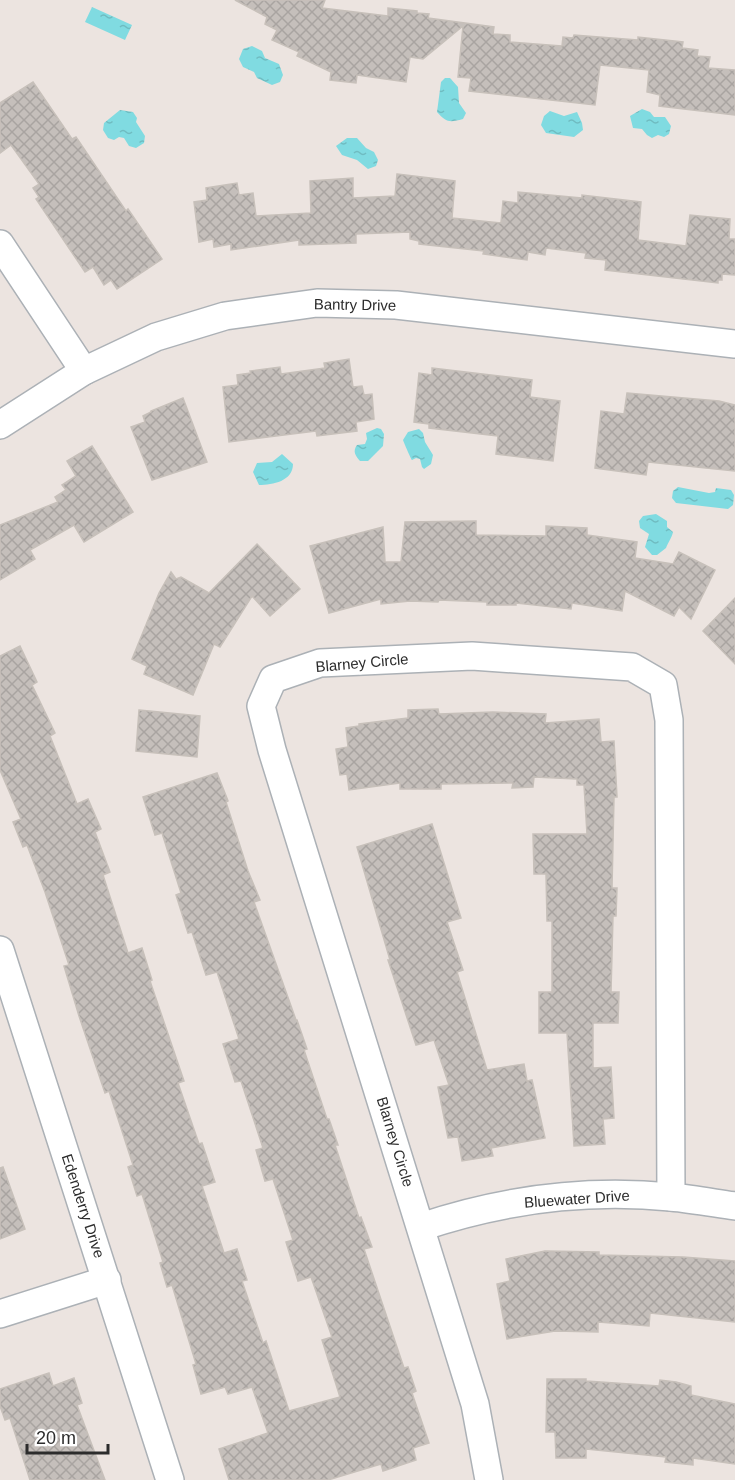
<svg xmlns="http://www.w3.org/2000/svg" width="735" height="1480" viewBox="0 0 735 1480" font-family="Helvetica,sans-serif">
<style>
.water{fill:url(#water-ripples)}
.building{fill:url(#building-cross-hatch);stroke:#c7c0ba;stroke-width:1.5}
.lines{fill:none;stroke-linecap:round;stroke-linejoin:round}
.minor-casing{stroke:#acb1b6;stroke-width:30}
.minor{stroke:#fff;stroke-width:27}
.labels{text-anchor:middle;stroke-width:6;stroke-linejoin:round;paint-order:stroke}
.street-label{font-size:15px;fill:#2c2c2c;stroke:#fff}
</style>
<defs>
<pattern id="water-ripples" width="26" height="14" patternUnits="userSpaceOnUse" patternTransform="scale(1.5)"><rect width="26" height="14" fill="#80dbe1"/><path d="M2 4q2-2 4 0t4 0M15 11q2-2 4 0t4 0" fill="none" stroke="#6fbcc1"/></pattern>
<pattern id="building-cross-hatch" width="8" height="8" patternUnits="userSpaceOnUse" patternTransform="scale(1.5)"><rect width="8" height="8" fill="#c5bfbb"/><path d="M0 0l8 8M0 8l8-8" fill="none" stroke="#a9a4a1"/></pattern>
</defs>
<rect width="100%" height="100%" fill="#ece4e0"/>
<g class="water">
<path d="M 92,7 L 132,25 L 125,40 L 85,22 Z"/>
<path d="M 252,46 L 262,51 L 265,58 L 279,64 L 283,75 L 280,82 L 272,85 L 257,78 L 254,72 L 243,67 L 239,59 L 243,49 Z"/>
<path d="M 445,78 L 450,78 L 458,87 L 459,103 L 466,113 L 463,119 C 449,123 446,122 437,112 L 441,82 Z"/>
<path d="M 642,109 L 650,112 L 654,117 L 665,117 L 671,126 L 669,134 L 664,137 L 658,135 L 652,138 L 647,135 L 642,129 L 633,128 L 630,116 Z"/>
<path d="M 120,110 L 133,112 L 137,118 L 136,122 L 145,136 L 144,143 L 136,148 L 129,146 L 124,138 L 119,137 L 114,140 L 108,138 L 103,130 L 104,123 Z"/>
<path d="M 550,111 L 564,116 L 577,112 L 582,123 L 583,130 L 574,137 L 546,133 L 541,125 L 544,116 Z"/>
<path d="M 347,138 L 357,138 L 366,148 L 374,152 L 378,160 L 376,166 L 368,169 L 357,160 L 342,155 L 336,146 Z"/>
<path d="M 377,428 L 381,429 L 384,434 L 383,446 L 368,461 L 360,461 C 356,456 352,452 357,445 L 365,444 L 367,439 L 366,433 Z"/>
<path d="M 419,429 L 423,433 L 425,442 L 433,455 L 431,464 L 424,469 L 422,467 L 420,459 L 416,458 L 412,460 C 411,459 404,443 403,440 L 408,432 Z"/>
<path d="M 282,454 L 293,464 C 293,481 273,485 259,485 L 253,472 L 257,463 L 272,462 Z"/>
<path d="M 678,487 L 709,493 L 715,492 L 716,488 L 731,490 L 734,495 L 733,505 L 728,509 L 676,503 L 672,498 L 673,491 Z"/>
<path d="M 656,514 L 667,521 L 667,527 L 673,532 C 672,537 668,543 666,548 L 657,555 L 652,555 L 645,547 L 649,534 L 640,528 L 639,521 L 643,516 Z"/>
</g>
<g class="building">
<path d="M 235,0 L 325,0 L 322,8 L 388,16 L 388,8 L 417,11 L 417,13 L 429,14 L 428,18 L 494,27 L 493,34 L 510,35 L 510,42 L 562,46 L 563,37 L 573,38 L 574,35 L 638,40 L 638,37 L 683,42 L 682,48 L 698,50 L 697,56 L 710,57 L 708,68 L 735,70 L 735,115 L 659,106 L 660,95 L 647,92 L 649,70 L 600,65 L 595,105 L 469,91 L 471,78 L 458,77 L 463,26 L 423,59 L 410,57 L 406,82 L 357,75 L 356,83 L 330,80 L 331,72 L 297,56 L 299,52 L 272,40 L 277,30 L 265,24 L 267,17 Z"/>
<path d="M 33,82 L 72,139 L 76,137 L 126,211 L 128,209 L 162,259 L 117,289 L 111,280 L 104,285 L 93,267 L 85,272 L 36,199 L 39,197 L 33,188 L 39,184 L 11,145 L 0,153 L 0,103 Z"/>
<path d="M 397,174 L 455,181 L 452,218 L 501,223 L 503,201 L 518,203 L 518,192 L 582,198 L 582,195 L 641,202 L 638,240 L 686,246 L 690,215 L 730,219 L 729,239 L 735,239 L 735,275 L 722,274 L 722,280 L 718,280 L 718,283 L 605,270 L 606,260 L 585,258 L 586,253 L 546,248 L 545,255 L 528,252 L 527,260 L 483,254 L 484,251 L 419,244 L 419,241 L 410,239 L 410,232 L 356,234 L 356,243 L 299,245 L 299,240 L 231,250 L 231,244 L 214,247 L 213,239 L 199,242 L 194,202 L 207,200 L 206,188 L 237,183 L 239,195 L 253,193 L 256,216 L 311,213 L 310,181 L 353,178 L 353,198 L 395,196 Z"/>
<path d="M 349,359 L 353,387 L 362,386 L 364,395 L 372,394 L 374,419 L 356,422 L 357,431 L 317,436 L 316,431 L 229,442 L 223,387 L 238,385 L 237,375 L 251,373 L 250,371 L 280,367 L 281,374 L 325,368 L 324,363 Z"/>
<path d="M 432,368 L 532,380 L 530,397 L 560,401 L 553,461 L 496,454 L 498,436 L 429,428 L 429,424 L 414,422 L 419,373 L 432,375 Z"/>
<path d="M 627,393 L 719,401 L 735,405 L 735,471 L 648,462 L 646,475 L 595,468 L 601,411 L 624,414 Z"/>
<path d="M 183,398 L 207,462 L 152,480 L 131,427 L 145,422 L 143,416 L 151,412 L 151,411 Z"/>
<path d="M 92,446 L 133,512 L 84,542 L 74,525 L 30,550 L 35,559 L 0,580 L 0,525 L 58,502 L 55,497 L 66,490 L 62,485 L 76,476 L 67,461 Z"/>
<path d="M 476,521 L 476,535 L 546,536 L 546,526 L 587,528 L 587,535 L 637,542 L 635,558 L 673,564 L 679,552 L 715,570 L 691,619 L 679,607 L 674,616 L 625,591 L 622,611 L 572,603 L 571,609 L 516,603 L 516,605 L 487,605 L 487,602 L 439,600 L 438,602 L 410,601 L 381,604 L 381,599 L 329,613 L 310,546 L 383,527 L 385,562 L 401,562 L 405,522 Z"/>
<path d="M 257,544 L 300,589 L 270,616 L 252,596 L 220,647 L 214,644 L 193,695 L 144,674 L 147,666 L 132,659 L 159,593 L 171,572 L 176,579 L 181,577 L 209,593 Z"/>
<path d="M 735,598 L 735,664 L 703,631 Z"/>
<path d="M 20,646 L 37,682 L 32,685 L 55,733 L 50,736 L 77,804 L 88,799 L 101,829 L 95,832 L 110,872 L 103,875 L 128,953 L 142,948 L 152,980 L 150,981 L 184,1081 L 178,1083 L 199,1144 L 202,1143 L 215,1182 L 202,1186 L 224,1253 L 237,1249 L 247,1280 L 242,1281 L 263,1343 L 266,1341 L 289,1411 L 340,1397 L 322,1340 L 332,1337 L 311,1277 L 298,1281 L 286,1242 L 293,1240 L 273,1179 L 265,1181 L 256,1150 L 263,1148 L 241,1081 L 235,1082 L 223,1044 L 239,1039 L 217,972 L 206,975 L 192,932 L 188,933 L 176,895 L 181,893 L 162,833 L 155,835 L 143,797 L 217,773 L 228,801 L 226,802 L 248,871 L 260,900 L 254,902 L 296,1020 L 297,1020 L 307,1049 L 304,1050 L 327,1119 L 329,1119 L 338,1145 L 335,1145 L 359,1218 L 361,1217 L 372,1247 L 364,1249 L 404,1368 L 408,1367 L 416,1391 L 412,1393 L 429,1443 L 413,1448 L 416,1460 L 383,1471 L 381,1464 L 328,1480 L 229,1480 L 219,1449 L 268,1433 L 252,1387 L 228,1394 L 225,1387 L 201,1394 L 193,1365 L 196,1364 L 172,1285 L 167,1287 L 160,1263 L 163,1262 L 142,1194 L 137,1196 L 128,1167 L 133,1165 L 109,1091 L 105,1093 L 79,1016 L 64,966 L 69,965 L 45,892 L 27,845 L 23,847 L 13,822 L 21,819 L 0,770 L 0,656 Z"/>
<path d="M 438,709 L 439,714 L 493,712 L 546,714 L 545,723 L 599,719 L 601,742 L 614,741 L 617,797 L 614,797 L 612,888 L 617,888 L 616,916 L 613,916 L 611,992 L 619,992 L 618,1023 L 593,1023 L 593,1068 L 611,1067 L 614,1118 L 603,1119 L 605,1144 L 574,1146 L 567,1033 L 539,1033 L 539,992 L 552,992 L 552,921 L 547,921 L 546,874 L 534,874 L 533,834 L 587,834 L 584,785 L 577,785 L 577,779 L 534,777 L 533,787 L 512,788 L 513,783 L 441,784 L 441,789 L 400,789 L 400,783 L 349,790 L 347,774 L 340,775 L 336,749 L 348,747 L 346,728 L 359,726 L 359,724 L 408,718 L 408,710 Z"/>
<path d="M 139,710 L 200,716 L 197,757 L 136,751 Z"/>
<path d="M 432,824 L 461,918 L 447,922 L 463,970 L 457,972 L 487,1070 L 524,1064 L 527,1081 L 532,1080 L 545,1138 L 491,1148 L 493,1156 L 462,1161 L 458,1137 L 448,1138 L 438,1087 L 449,1085 L 434,1040 L 416,1045 L 388,960 L 390,960 L 357,847 Z"/>
<path d="M 3,1167 L 25,1229 L 0,1239 L 0,1168 Z"/>
<path d="M 545,1251 L 599,1252 L 599,1255 L 683,1257 L 735,1261 L 735,1322 L 650,1313 L 649,1326 L 598,1322 L 598,1332 L 555,1331 L 507,1339 L 497,1284 L 510,1281 L 506,1259 Z"/>
<path d="M 49,1373 L 53,1386 L 74,1378 L 82,1403 L 77,1405 L 105,1480 L 30,1480 L 10,1418 L 5,1420 L 0,1406 L 0,1389 Z"/>
<path d="M 547,1379 L 586,1379 L 586,1381 L 659,1386 L 660,1380 L 676,1382 L 691,1386 L 691,1395 L 735,1404 L 735,1464 L 693,1458 L 693,1465 L 665,1462 L 666,1457 L 586,1449 L 586,1458 L 556,1458 L 555,1432 L 546,1432 Z"/>
</g>
<g class="lines">
<defs>
<g id="minor">
<path d="M 0,244 L 84,371"/>
<path d="M 0,425 L 84,371 L 156,337 L 225,316 L 317,303 L 396,305 L 735,344"/>
<path d="M 0,950 L 170,1480"/>
<path d="M 421,1227 C 501,1200 587,1189 671,1197 C 692,1199 714,1203 735,1206"/>
<path d="M 0,1314 L 107,1280"/>
<path d="M 489,1480 L 475,1404 L 272,750 L 261,706 L 273,679 L 320,663 L 472,656 L 632,667 L 663,685 L 669,720 L 671,1197"/>
</g>
</defs>
<use href="#minor" class="minor-casing"/>
<use href="#minor" class="minor"/>
</g>
<g class="labels">
<g class="street-label">
<text transform="translate(355 305) rotate(1)" y="5">Bantry Drive</text>
<text transform="translate(362 663) rotate(-5)" y="5">Blarney Circle</text>
<text transform="translate(395 1142) rotate(73)" y="5">Blarney Circle</text>
<text transform="translate(577 1199) rotate(-4)" y="5">Bluewater Drive</text>
<text transform="translate(83 1206) rotate(72)" y="5">Edenderry Drive</text>
</g>
</g>
<path d="M27 1444v9h81v-9" fill="none" stroke="#2c2c2c" stroke-width="3"/>
<text x="36" y="1444" font-size="18" fill="#2c2c2c" stroke="#ffffff" stroke-width="4.5" paint-order="stroke">20 m</text>
</svg>
